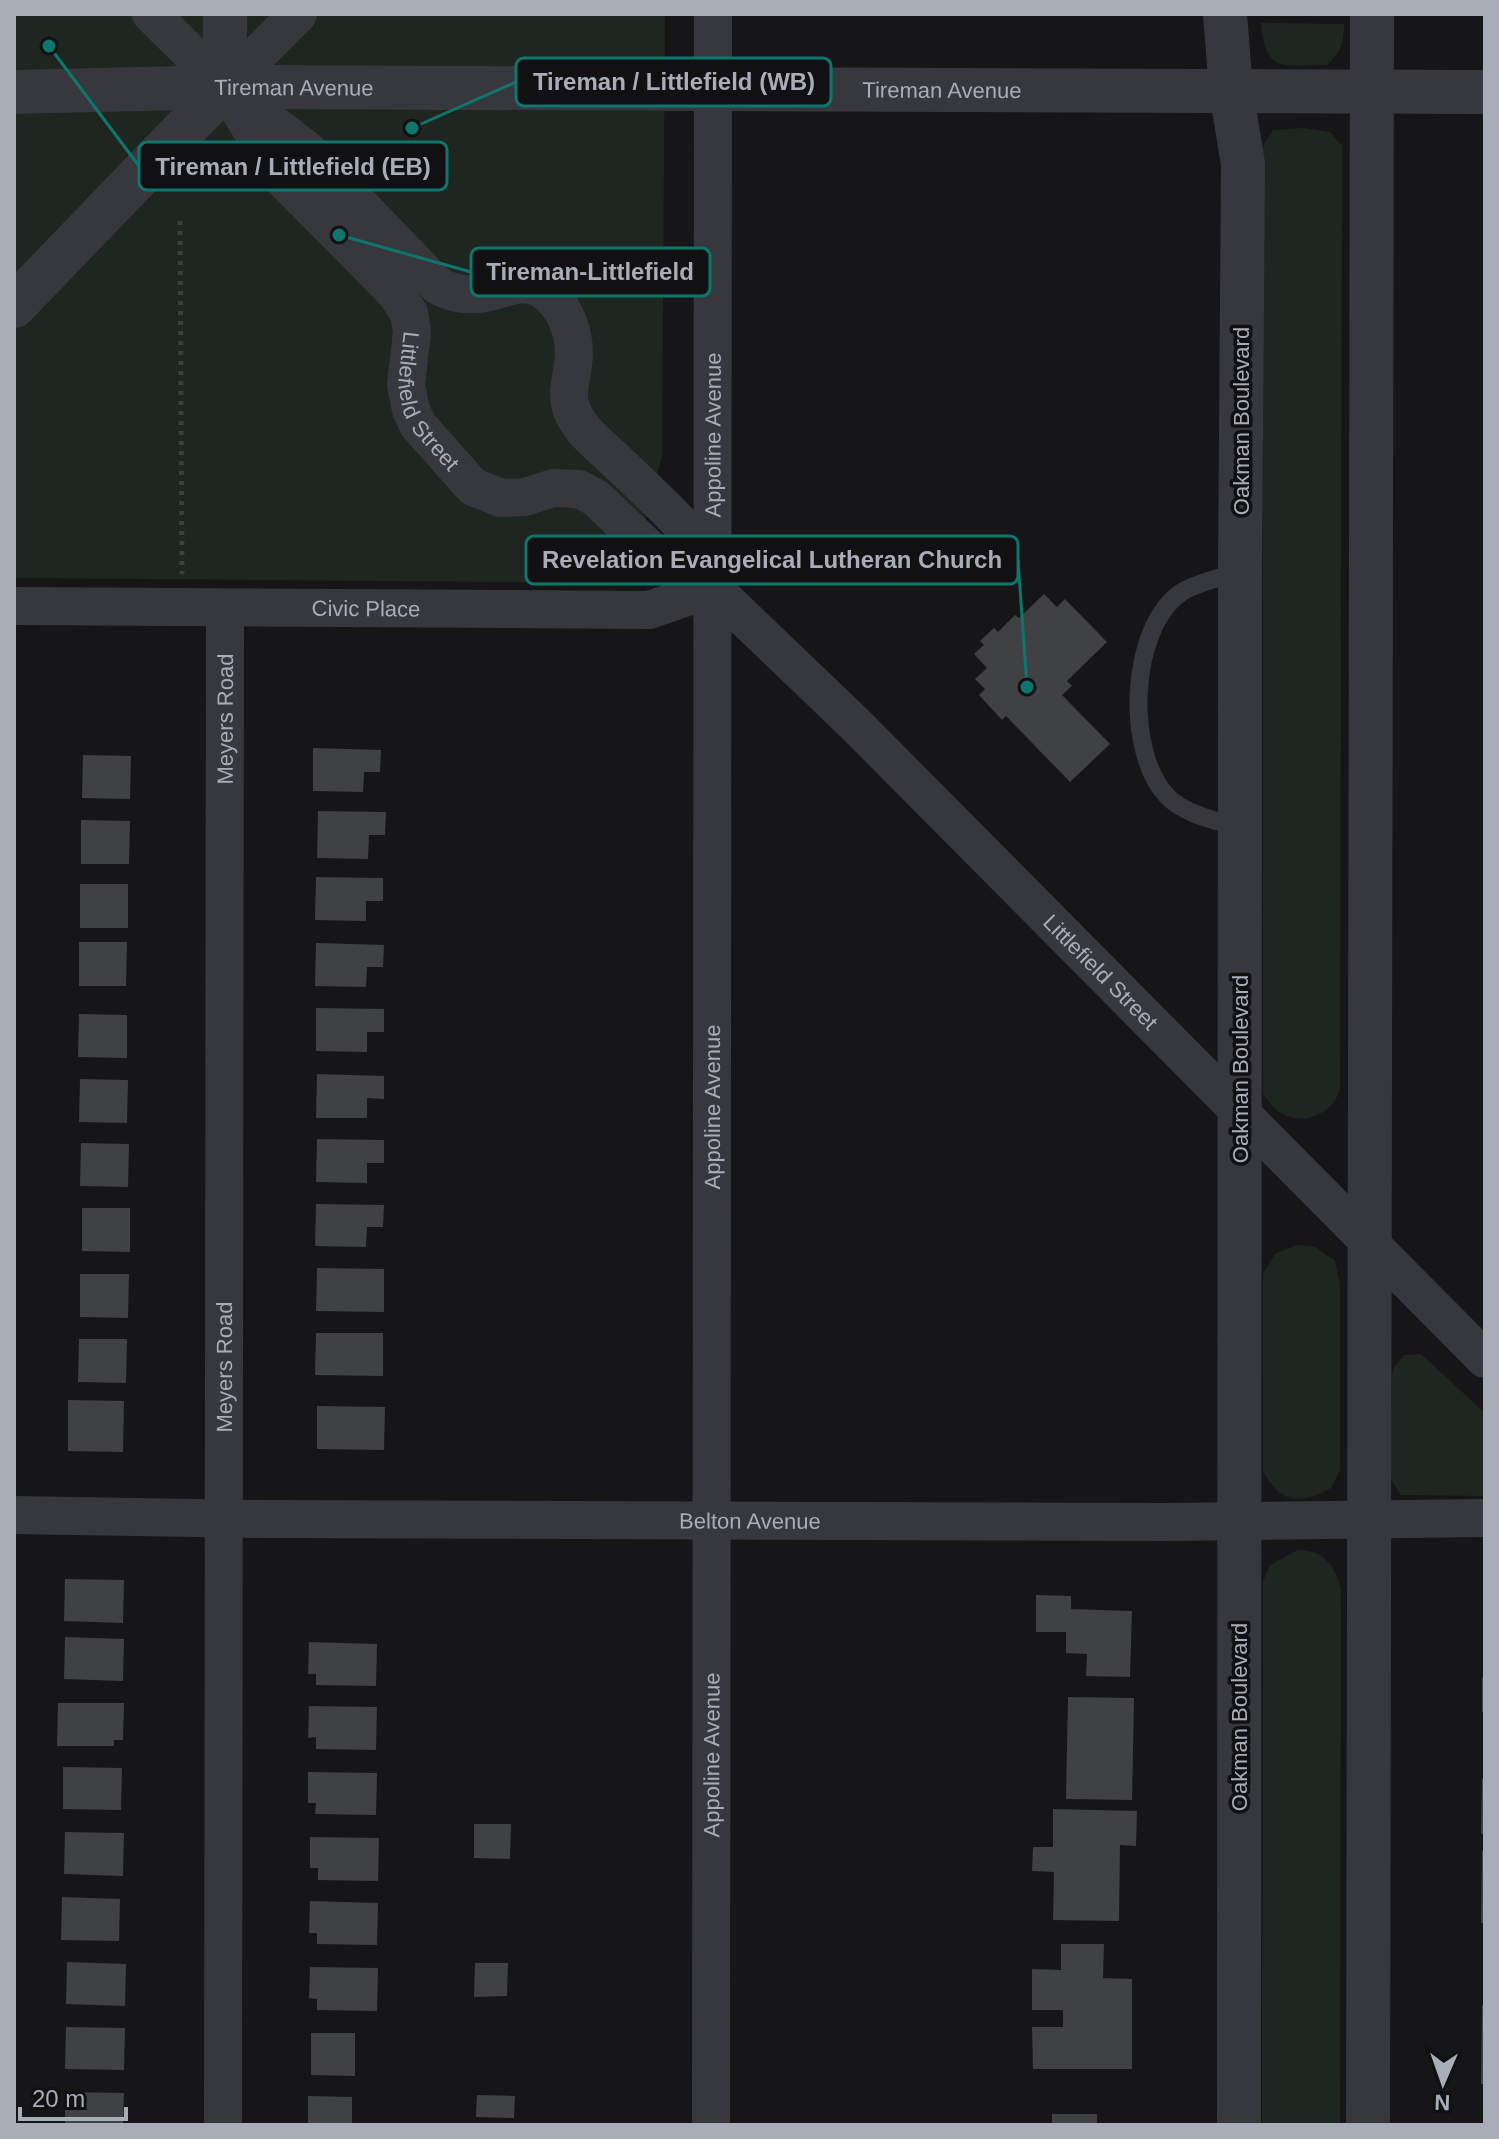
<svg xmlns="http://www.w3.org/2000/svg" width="1499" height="2139" viewBox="0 0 1499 2139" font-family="Helvetica,sans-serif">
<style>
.green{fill:#1e261f}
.building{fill:#404145}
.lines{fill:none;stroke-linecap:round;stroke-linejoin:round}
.path{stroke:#3d3f44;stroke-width:5;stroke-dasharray:4 6;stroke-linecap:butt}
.service{stroke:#37383d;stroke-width:18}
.minor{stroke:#37383d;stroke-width:38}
.tertiary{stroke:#37383d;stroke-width:44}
.labels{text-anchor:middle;stroke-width:7;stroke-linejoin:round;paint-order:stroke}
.street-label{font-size:22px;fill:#a8adb8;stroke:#111113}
.leader{fill:none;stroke:#0f766e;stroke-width:3}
.callout-dot{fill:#0f766e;stroke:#111113;stroke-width:3}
.callout{fill:#111113;stroke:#0f766e;stroke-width:3}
.callout-label{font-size:24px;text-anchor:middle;font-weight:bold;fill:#a8adb8}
</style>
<rect width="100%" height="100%" fill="#161618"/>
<g class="green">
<path d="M 14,14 L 665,14 L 662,456 L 629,583 L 14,578 Z"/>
<path d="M 1261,23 L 1344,24 C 1344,44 1341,52 1327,65 C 1283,65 1266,75 1261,23 Z"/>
<path d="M 1303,128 L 1330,132 L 1342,146 L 1340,1089 C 1334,1113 1304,1127 1281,1113 C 1274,1109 1268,1101 1263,1094 L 1263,146 L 1273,130 Z"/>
<path d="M 1296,1245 L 1315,1247 L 1335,1261 L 1340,1284 L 1340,1470 L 1331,1488 C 1299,1506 1280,1503 1263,1471 L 1263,1274 L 1275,1254 Z"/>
<path d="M 1421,1354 L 1485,1413 L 1485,1496 L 1401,1495 L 1390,1477 L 1392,1374 L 1394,1367 L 1404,1355 Z"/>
<path d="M 1298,1550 C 1325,1551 1333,1564 1341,1588 L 1340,2125 L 1262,2125 L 1263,1582 L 1270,1565 Z"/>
</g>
<g class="building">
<path d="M 1044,594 L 1057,607 L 1065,599 L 1107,642 L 1067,681 L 1072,686 L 1062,695 L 1110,744 L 1070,782 L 1006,716 L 1002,720 L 979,695 L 985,689 L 975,679 L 987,668 L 974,654 L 984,645 L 980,641 L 994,628 L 998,632 L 1015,615 L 1019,618 Z"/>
<path d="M 313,748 L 381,750 L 380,772 L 364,772 L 363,792 L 313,791 Z"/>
<path d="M 83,755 L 131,756 L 130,799 L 82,798 Z"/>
<path d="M 318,811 L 386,812 L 385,835 L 369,835 L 368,859 L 317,858 Z"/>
<path d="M 81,820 L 130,821 L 129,864 L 81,864 Z"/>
<path d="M 316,877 L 383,878 L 383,901 L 366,901 L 366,921 L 315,920 Z"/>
<rect x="80" y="884" width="48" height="44"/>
<path d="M 79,942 L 127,942 L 126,986 L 79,986 Z"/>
<path d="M 316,943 L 384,945 L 383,967 L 367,967 L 366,987 L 315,986 Z"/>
<path d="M 316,1008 L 384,1009 L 384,1032 L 367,1032 L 367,1052 L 316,1051 Z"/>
<path d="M 79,1014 L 127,1015 L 127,1058 L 78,1057 Z"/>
<path d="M 317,1074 L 384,1076 L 384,1099 L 367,1098 L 367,1118 L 316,1118 Z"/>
<path d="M 80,1079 L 128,1080 L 127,1123 L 79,1122 Z"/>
<path d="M 317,1139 L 384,1140 L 384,1163 L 367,1163 L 367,1183 L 316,1182 Z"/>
<path d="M 81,1143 L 129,1144 L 128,1187 L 80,1186 Z"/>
<path d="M 316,1204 L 384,1205 L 383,1227 L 367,1227 L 366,1247 L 315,1246 Z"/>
<path d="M 82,1208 L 130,1208 L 130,1252 L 82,1251 Z"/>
<path d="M 317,1268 L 384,1269 L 384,1312 L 316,1311 Z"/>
<path d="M 80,1274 L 129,1274 L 128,1318 L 80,1317 Z"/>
<path d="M 316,1333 L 383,1333 L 383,1376 L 315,1375 Z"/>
<path d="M 79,1339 L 127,1339 L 126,1383 L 78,1382 Z"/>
<path d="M 68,1400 L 124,1401 L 123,1452 L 68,1451 Z"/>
<path d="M 317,1406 L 385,1407 L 384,1450 L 317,1449 Z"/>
<path d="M 65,1579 L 124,1580 L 123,1623 L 64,1621 Z"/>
<path d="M 1036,1595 L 1071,1596 L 1071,1609 L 1132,1611 L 1130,1677 L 1086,1676 L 1087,1654 L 1066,1653 L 1066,1632 L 1036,1632 Z"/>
<path d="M 65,1637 L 124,1639 L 123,1681 L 64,1679 Z"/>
<path d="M 309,1642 L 377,1644 L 376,1686 L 316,1685 L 316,1674 L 308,1674 Z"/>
<rect x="1482" y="1678" width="3" height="34"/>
<path d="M 1068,1697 L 1134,1698 L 1132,1800 L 1066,1799 Z"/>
<path d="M 58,1703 L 124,1703 L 123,1740 L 114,1740 L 114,1746 L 57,1746 Z"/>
<path d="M 309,1706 L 377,1707 L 376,1750 L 316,1749 L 316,1737 L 308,1738 Z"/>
<path d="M 63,1767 L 122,1768 L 121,1810 L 63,1809 Z"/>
<path d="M 308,1772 L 377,1773 L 376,1815 L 315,1814 L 316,1803 L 308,1803 Z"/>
<path d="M 1482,1779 L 1485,1779 L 1485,1834 L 1481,1834 Z"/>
<path d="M 1053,1809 L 1137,1811 L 1136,1846 L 1120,1845 L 1119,1921 L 1053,1920 L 1054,1872 L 1032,1871 L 1033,1847 L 1053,1847 Z"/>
<path d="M 474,1824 L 511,1824 L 510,1859 L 474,1858 Z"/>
<path d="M 65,1832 L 124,1833 L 123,1876 L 64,1874 Z"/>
<path d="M 310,1837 L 379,1838 L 378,1881 L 318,1880 L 318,1868 L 310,1868 Z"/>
<path d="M 1482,1851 L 1485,1851 L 1485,1923 L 1481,1923 Z"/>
<path d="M 62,1897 L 120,1899 L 119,1941 L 61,1940 Z"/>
<path d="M 310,1901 L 378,1903 L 377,1945 L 317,1944 L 317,1933 L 309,1933 Z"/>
<path d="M 1061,1944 L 1104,1944 L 1103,1978 L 1132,1979 L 1132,2069 L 1033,2069 L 1032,2027 L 1063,2027 L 1063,2010 L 1032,2010 L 1032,1969 L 1061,1970 Z"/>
<path d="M 67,1962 L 126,1964 L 125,2006 L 66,2004 Z"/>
<path d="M 475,1963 L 508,1963 L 507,1996 L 474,1997 Z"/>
<path d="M 310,1967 L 378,1968 L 377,2011 L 317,2010 L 317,1999 L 309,1998 Z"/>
<path d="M 1482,2005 L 1485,2005 L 1485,2084 L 1481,2084 Z"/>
<path d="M 66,2027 L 125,2028 L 124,2070 L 65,2069 Z"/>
<path d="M 311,2033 L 355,2033 L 355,2076 L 311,2075 Z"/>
<path d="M 65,2092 L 124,2093 L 123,2125 L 65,2125 Z"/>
<path d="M 477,2095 L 515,2096 L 514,2118 L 476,2117 Z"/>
<path d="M 308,2096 L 352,2097 L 352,2125 L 308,2125 Z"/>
<rect x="1052" y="2114" width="45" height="11"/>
</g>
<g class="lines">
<path class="path" d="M 180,221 L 182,574"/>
<path class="service" d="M 1240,571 C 1223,577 1195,583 1182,592 C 1129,627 1125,752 1167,796 C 1185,815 1216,820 1240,828"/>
<g class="minor">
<path d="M 151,14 L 225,87 L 306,149 L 437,285 C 449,292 465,296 479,294 C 501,292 521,276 543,290 C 567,307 577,337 573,365 C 571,381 565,397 573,413 C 581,431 599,445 613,458 C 635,479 658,500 679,522 C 693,538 701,563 710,582"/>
<path id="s1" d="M 225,87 L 280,176 L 395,292 L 409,313 L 412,332 L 406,385 L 411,410 L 418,425 L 473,487 L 501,498 L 525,497 L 553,488 L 579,489 L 596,498 L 661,560 L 713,588 L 856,725 L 1485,1359"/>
<path d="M 225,87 L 298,14"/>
<path id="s2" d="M 14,606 L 649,610 L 713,588"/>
<path id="s3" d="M 14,1515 L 262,1519 L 1166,1522 L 1485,1518"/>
<path id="s4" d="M 223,2125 L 225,608"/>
<path id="s5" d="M 711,2125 L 713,14"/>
</g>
<g class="tertiary">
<path d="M 1225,14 L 1231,90 L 1243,164 L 1240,571 L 1239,2125"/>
<path d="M 225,87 L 225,14"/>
<path id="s6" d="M 14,92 L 225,87 L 1485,92"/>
<path d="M 14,306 L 225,87"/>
<path d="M 1368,2125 L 1372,14"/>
</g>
</g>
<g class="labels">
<g class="street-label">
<text dy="8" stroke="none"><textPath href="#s6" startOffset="280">Tireman Avenue</textPath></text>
<text dy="8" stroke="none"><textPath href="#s6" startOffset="928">Tireman Avenue</textPath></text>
<text dy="8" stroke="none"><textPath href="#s1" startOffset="388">Littlefield Street</textPath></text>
<text transform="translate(1241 421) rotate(-90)" y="8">Oakman Boulevard</text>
<text dy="8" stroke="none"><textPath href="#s5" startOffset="1690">Appoline Avenue</textPath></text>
<text dy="8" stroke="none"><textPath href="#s2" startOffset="352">Civic Place</textPath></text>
<text dy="8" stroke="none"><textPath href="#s4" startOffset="1406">Meyers Road</textPath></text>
<text dy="8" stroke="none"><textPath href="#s1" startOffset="1314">Littlefield Street</textPath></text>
<text transform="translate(1240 1069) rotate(-90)" y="8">Oakman Boulevard</text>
<text dy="8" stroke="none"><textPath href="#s5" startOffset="1018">Appoline Avenue</textPath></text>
<text dy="8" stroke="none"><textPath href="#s4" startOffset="758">Meyers Road</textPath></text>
<text dy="8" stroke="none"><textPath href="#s3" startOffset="736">Belton Avenue</textPath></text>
<text transform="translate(1239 1717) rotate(-90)" y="8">Oakman Boulevard</text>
<text dy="8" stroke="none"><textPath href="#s5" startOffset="370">Appoline Avenue</textPath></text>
</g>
</g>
<path class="leader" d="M412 128L516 82M49 46L139 166M339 235L471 272M1027 687L1018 560"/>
<g class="callout-dot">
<circle cx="412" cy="128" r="8"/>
<circle cx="49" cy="46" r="8"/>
<circle cx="339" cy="235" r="8"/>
<circle cx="1027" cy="687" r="8"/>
</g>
<g class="callout">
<rect x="516" y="58" width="315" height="48" rx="8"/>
<rect x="139" y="142" width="308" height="48" rx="8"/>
<rect x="471" y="248" width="239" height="48" rx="8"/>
<rect x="526" y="536" width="492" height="48" rx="8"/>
</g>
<g class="callout-label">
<text x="674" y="90">Tireman / Littlefield (WB)</text>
<text x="293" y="175">Tireman / Littlefield (EB)</text>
<text x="590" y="280">Tireman-Littlefield</text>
<text x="772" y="568">Revelation Evangelical Lutheran Church</text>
</g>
<rect width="1499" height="2139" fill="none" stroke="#a8adb8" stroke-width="32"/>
<g transform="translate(1443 2083) rotate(182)" stroke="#111113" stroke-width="6" paint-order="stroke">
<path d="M0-6L14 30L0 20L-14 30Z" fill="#a8adb8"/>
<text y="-12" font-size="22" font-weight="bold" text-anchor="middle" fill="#a8adb8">N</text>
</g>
<path d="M20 2107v12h106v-12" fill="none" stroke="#a8adb8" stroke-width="4"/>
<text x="32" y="2107" font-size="24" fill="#a8adb8" stroke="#111113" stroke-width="6" paint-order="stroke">20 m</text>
</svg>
